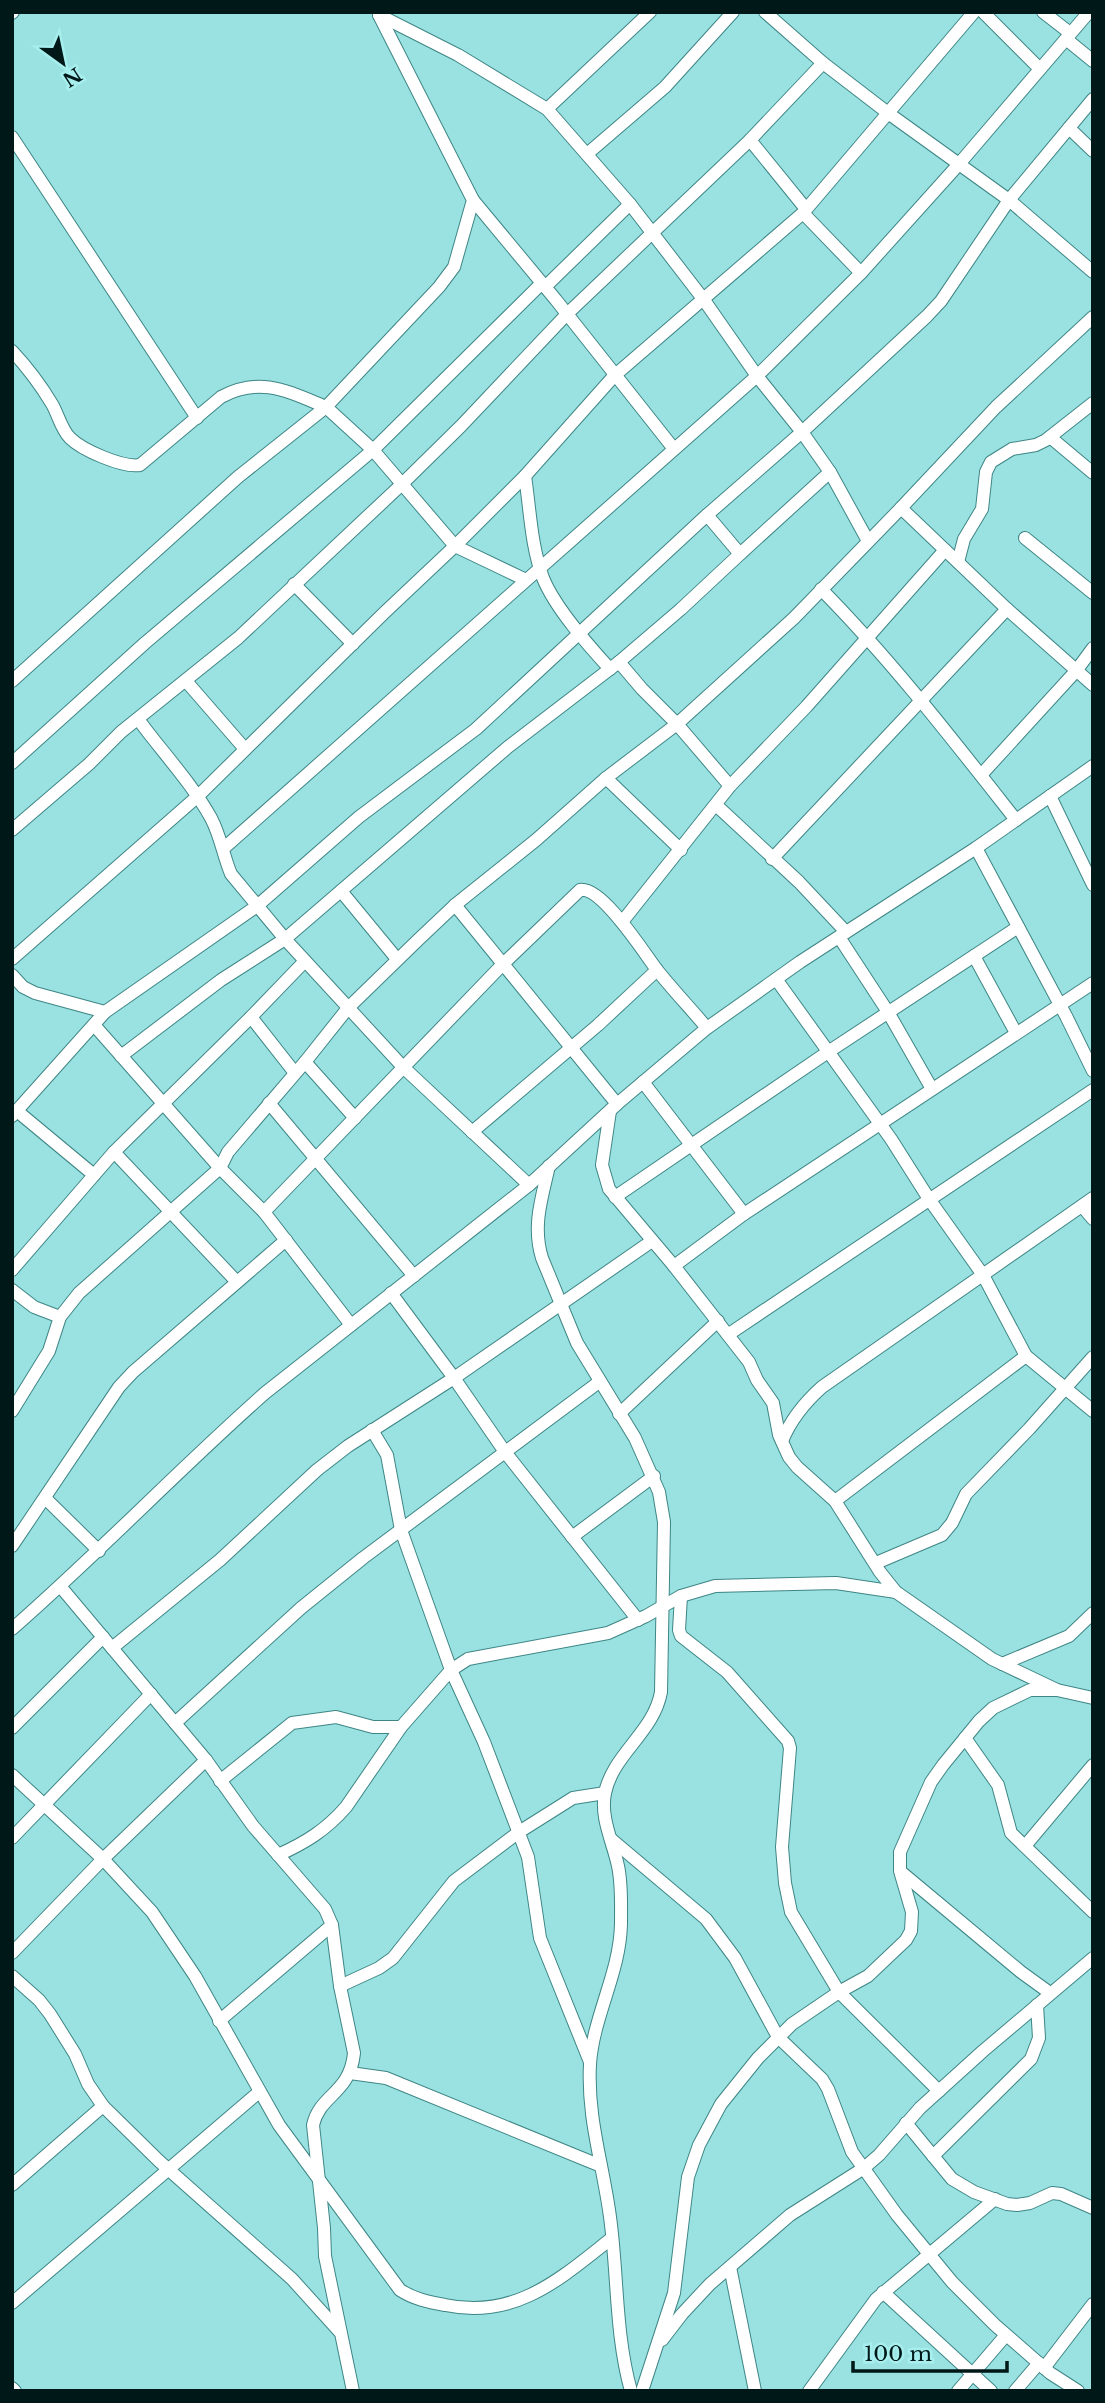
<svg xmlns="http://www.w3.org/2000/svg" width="1105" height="2403" viewBox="0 0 1105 2403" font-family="'Libre Baskerville',serif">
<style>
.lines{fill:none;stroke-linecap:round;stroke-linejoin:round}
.minor-casing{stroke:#3e8685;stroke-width:14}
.minor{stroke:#fff;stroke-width:12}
</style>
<rect width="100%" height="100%" fill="#9ae2e1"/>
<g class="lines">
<defs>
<g id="minor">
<path d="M 650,12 L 547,109 L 630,204 L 704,300 L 757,376 L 802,432 L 830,472 L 868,541"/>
<path d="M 765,12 L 823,63 L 888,113 L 1009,200 L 1093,272"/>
<path d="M 983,12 L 1040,69"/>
<path d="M 1043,12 L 1070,33"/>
<path d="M 12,13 L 13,12"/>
<path d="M 379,15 L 473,200 L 454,267 L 439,287 L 326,407 L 373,450 L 455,546 L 526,580"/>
<path d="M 379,15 L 458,55 L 547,109"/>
<path d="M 1066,39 L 1093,61"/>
<path d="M 1069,128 L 1093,151"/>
<path d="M 12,137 L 197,418"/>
<path d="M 750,140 L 806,209"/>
<path d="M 587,154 L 665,87 L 733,12"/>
<path d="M 473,200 L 556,300 L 674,449"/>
<path d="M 803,213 L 861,273"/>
<path d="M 545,287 L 630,204"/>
<path d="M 12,351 C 27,367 40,384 52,404 C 58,414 61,429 70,438 C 82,450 123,468 140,465 L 221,397 C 260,376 287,391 326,407 L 238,477 L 12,681"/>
<path d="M 1050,437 L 1093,473"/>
<path d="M 525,476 C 530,509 531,546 543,578 C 555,608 588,645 610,669"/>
<path d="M 901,508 L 1007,609 L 1093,685"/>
<path d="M 707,515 L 740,554 L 830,472"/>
<path d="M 1025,538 L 1093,593"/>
<path d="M 958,562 L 964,539 L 982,509 L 986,472 L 991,462 L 1012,449 L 1036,445 L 1046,440 L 1093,403"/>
<path d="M 294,584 L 353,644"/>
<path d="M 821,589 C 892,661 953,740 1016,820"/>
<path d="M 619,662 L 642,689 L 677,724 L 730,786"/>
<path d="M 186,681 L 245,749"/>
<path d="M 138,719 C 162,752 191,782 211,818 C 221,837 223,855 231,874 L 285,939 L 403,1067 L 529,1185"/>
<path d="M 12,763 L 145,643 L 373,450 L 542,283"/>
<path d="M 981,775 L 1076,671 L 1093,648"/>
<path d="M 606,778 L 681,850"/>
<path d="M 1050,796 L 1093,885"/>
<path d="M 716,805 L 799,882 L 846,932"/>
<path d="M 12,830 L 89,764 L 121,732 L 238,638 L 401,485 L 461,426 L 567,314 L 750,140 L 823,63"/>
<path d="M 224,848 L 757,376 L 861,273 L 959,164 L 1089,12"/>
<path d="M 976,848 L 1066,1016 L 1093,1071"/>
<path d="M 772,859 L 1007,609"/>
<path d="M 341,891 L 397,959"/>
<path d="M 455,905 L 617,1104"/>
<path d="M 622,922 L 730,786 L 806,707 L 945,550"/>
<path d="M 839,937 L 888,1012 L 932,1089"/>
<path d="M 974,956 L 1016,1033"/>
<path d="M 12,959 L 198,796 L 384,613 L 455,546 L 525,476 L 614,376 L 803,213 L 974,12"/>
<path d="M 12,975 L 23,987 L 35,993 L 105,1012"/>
<path d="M 776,979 L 891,1139 L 929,1199 L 983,1275 L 1026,1356 L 1093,1411"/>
<path d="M 251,1017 L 295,1073"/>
<path d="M 94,1025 L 220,1168 L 264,1212 L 351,1325"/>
<path d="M 121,1056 L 221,980 L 285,939 L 508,747 L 619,662 L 681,609 L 740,554"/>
<path d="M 305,1062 L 355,1118"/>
<path d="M 643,1082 L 744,1214"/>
<path d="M 269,1103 L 414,1276"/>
<path d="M 17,1111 L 94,1175"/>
<path d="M 610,1111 L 602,1165 L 609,1189 L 674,1266 L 749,1362 L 757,1380 L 773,1403 L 779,1435 L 789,1457 L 797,1467 L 835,1501 L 880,1572 L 896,1592 L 992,1659 L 1057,1690 L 1093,1698"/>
<path d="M 12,1116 L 105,1012 L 257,906 L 359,817 L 476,729 L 707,515 L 802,432 L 927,316 L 941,301 L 1009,200 L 1093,99"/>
<path d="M 472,1132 L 598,1025 L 657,970"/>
<path d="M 114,1152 L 237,1282"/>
<path d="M 549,1166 C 542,1197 532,1226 542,1258 L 577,1343 L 635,1438 L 659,1492 L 664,1522 L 661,1692 C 654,1732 613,1754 605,1793 C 600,1818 613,1842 618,1866 C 622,1884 621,1906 621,1924 C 620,1973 593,2017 590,2064 C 587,2118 603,2164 610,2217 C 618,2275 615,2334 631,2391"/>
<path d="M 615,1197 L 828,1052 L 1018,927"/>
<path d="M 1082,1206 L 1093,1219"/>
<path d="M 264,1212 L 502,965 L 580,890 C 602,886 644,953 657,970 C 673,990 691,1009 707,1028"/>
<path d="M 674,1266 L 744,1214 L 1093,983"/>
<path d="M 12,1270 L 114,1152 L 251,1017 L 305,961"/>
<path d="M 12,1290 L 34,1307 L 60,1317"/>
<path d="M 391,1293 L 454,1378 L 505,1452 L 638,1620"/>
<path d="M 729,1334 L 1093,1090"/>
<path d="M 12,1411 L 49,1351 L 60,1317 L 79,1293 L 220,1168 L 228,1152 L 305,1062 L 348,1008 L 419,939 L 455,905 L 536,840 L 606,778 L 677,724 L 794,618 L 901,508 L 996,407 L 1093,317"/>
<path d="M 619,1414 L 718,1321"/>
<path d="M 372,1430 L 387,1455 L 401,1530 L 451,1670 L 484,1742 L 528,1857 L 540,1938 L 590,2062"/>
<path d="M 782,1441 C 791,1419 804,1403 822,1387 L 1093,1198"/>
<path d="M 45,1498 L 99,1551"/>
<path d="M 835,1501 L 1026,1356"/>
<path d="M 572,1537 L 654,1476"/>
<path d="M 12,1546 L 119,1387 L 133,1372 L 286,1240"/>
<path d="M 876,1563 L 942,1535 L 952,1523 L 966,1494 L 1029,1429 L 1093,1357"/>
<path d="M 60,1586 L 206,1760 L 253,1826 L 325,1909 L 332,1925 L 340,1986 L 354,2053 C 350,2094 320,2094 313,2125 L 324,2228 L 325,2256 L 353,2391"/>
<path d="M 681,1596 L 679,1630 L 681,1636 L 727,1672 L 788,1741 L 790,1748 L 782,1847 L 785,1883 L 791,1912 L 839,1992 L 939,2091"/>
<path d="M 12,1629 C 99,1553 179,1469 265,1393 L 529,1185 L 617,1104 L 707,1028 L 800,962 L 976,848 L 1093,766"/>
<path d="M 112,1648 L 220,1560 L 317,1470 L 348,1446 L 454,1378 L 652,1241"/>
<path d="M 1002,1664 L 1069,1636 L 1093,1613"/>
<path d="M 175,1723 L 301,1608 L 363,1558 L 599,1382"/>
<path d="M 12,1728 L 103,1637"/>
<path d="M 965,1738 L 998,1785 L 1011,1833 L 1093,1912"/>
<path d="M 12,1775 L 103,1859 L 152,1912 L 195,1976 L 279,2125 L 400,2290 C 414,2299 428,2302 445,2305 C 516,2320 561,2278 612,2238"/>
<path d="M 220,1781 L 292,1723 L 336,1717 L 373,1727 L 401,1727"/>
<path d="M 12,1838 L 151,1694"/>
<path d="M 611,1839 L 706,1919 L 735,1958 L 778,2037 L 822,2079 L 828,2089 L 852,2152 L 897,2215 L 952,2282 L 995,2325 L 1050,2373 L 1078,2391"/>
<path d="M 1025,1846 L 1093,1765"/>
<path d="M 278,1855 C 305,1843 326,1830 346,1807 L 401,1727 L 451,1670 L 468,1659 L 608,1633 L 646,1616 L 681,1596 L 715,1586 L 836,1583 L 896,1592"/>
<path d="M 901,1872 L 1021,1972 L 1050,1993"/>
<path d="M 12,1953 L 103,1859 L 206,1760"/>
<path d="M 12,1976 L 39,2000 L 50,2014 L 75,2054 L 88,2084 L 103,2106 L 159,2161 L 292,2279 L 339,2331"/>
<path d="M 340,1986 L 379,1968 L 393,1958 L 454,1881 L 519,1832 L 573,1798 L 605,1793"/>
<path d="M 219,2021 L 332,1925"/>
<path d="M 350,2073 L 386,2078 L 601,2166"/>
<path d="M 906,2123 L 952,2179 L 974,2192 L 1007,2204 L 1017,2205 L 1030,2203 L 1052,2193 L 1061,2194 L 1093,2208"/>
<path d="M 933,2156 L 1031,2059 L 1039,2038 L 1037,2005"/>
<path d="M 12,2185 L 103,2106"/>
<path d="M 730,2267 L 755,2391"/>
<path d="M 883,2292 L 991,2391"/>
<path d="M 12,2303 L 259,2092"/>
<path d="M 662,2340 L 682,2314 L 710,2284 L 790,2215 L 864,2168 L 879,2155 L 920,2108 L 983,2051 L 1093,1958"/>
<path d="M 1044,2368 L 1093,2304"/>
<path d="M 12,2388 L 15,2391"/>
<path d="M 642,2391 L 674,2293 L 688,2177 L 699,2145 L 721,2104 L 758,2058 L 792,2024 L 839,1992 L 868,1976 L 906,1940 L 911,1931 L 912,1912 L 900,1871 L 900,1852 L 931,1782 L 943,1765 L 979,1721 L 993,1708 L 1030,1690 L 1057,1690"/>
<path d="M 809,2391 L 876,2299 L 995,2199"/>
<path d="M 958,2391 L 1006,2335"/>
<path d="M 1015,2391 L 1039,2363"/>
</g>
</defs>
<use href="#minor" class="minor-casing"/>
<use href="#minor" class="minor"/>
</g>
<rect width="1105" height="2403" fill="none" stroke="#001818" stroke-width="28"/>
<g transform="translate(63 63) rotate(147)" stroke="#a7efee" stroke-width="5" paint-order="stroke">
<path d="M0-5L12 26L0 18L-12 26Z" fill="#001818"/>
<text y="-10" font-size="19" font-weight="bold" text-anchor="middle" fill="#001818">N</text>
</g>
<path d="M853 2361v10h154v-10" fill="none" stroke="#001818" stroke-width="3.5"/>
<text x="864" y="2361" font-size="21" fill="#001818" stroke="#a7efee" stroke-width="5" paint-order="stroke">100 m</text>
</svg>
